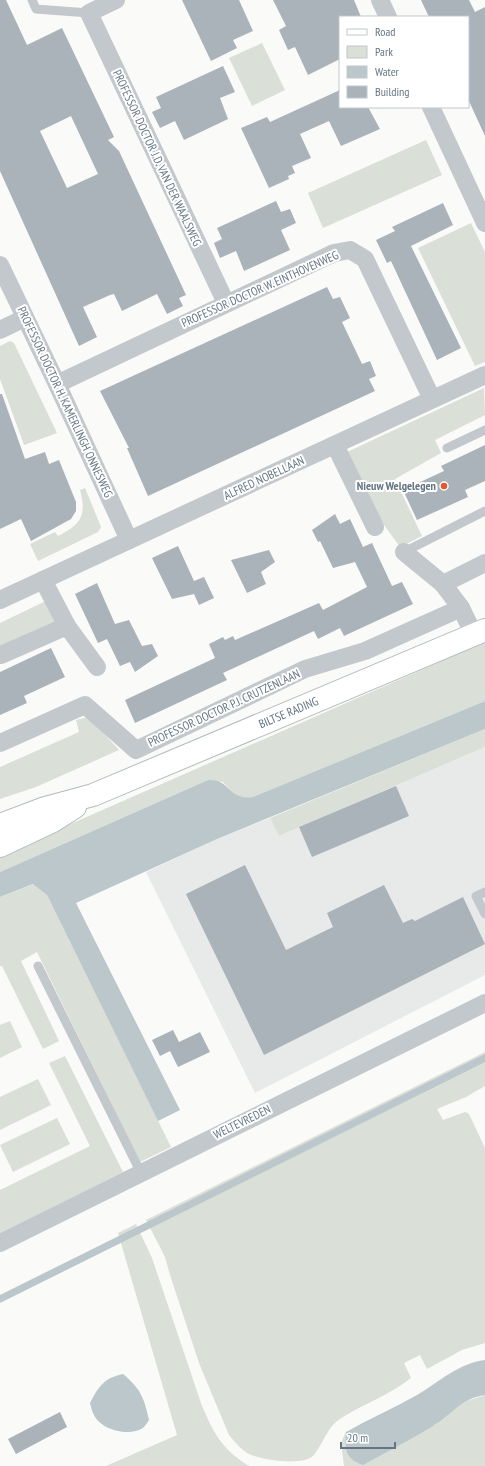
<svg xmlns="http://www.w3.org/2000/svg" width="485" height="1466" viewBox="0 0 485 1466" font-family="'PT Sans Narrow',sans-serif">
<style>
.built{fill:#e8e9e9}
.green{fill:#dadfd7}
.water{fill:#bbc7cb}
.building{fill:#aab3b9;fill-rule:evenodd}
.lines{fill:none;stroke-linecap:round;stroke-linejoin:round}
.secondary-casing{stroke:#b3babf;stroke-width:24}
.lane{stroke:#c3c8cc;stroke-width:9}
.street{stroke:#c3c8cc;stroke-width:18}
.secondary{stroke:#fff;stroke-width:22}
.poi-dot{fill:#e4572e;stroke:#fff;stroke-width:1.5}
.labels{text-anchor:middle;stroke-width:4;stroke-linejoin:round;paint-order:stroke}
.street-label{font-size:12px;fill:#657683;stroke:#fff}
.poi-label{font-size:12px;font-weight:bold;fill:#657683;stroke:#fff;text-anchor:end}
</style>
<rect width="100%" height="100%" fill="#fafaf8"/>
<path class="built" d="M 485,747 L 485,975 L 255,1093 L 146,872 L 217,839 L 270,818 L 279,836 Z"/>
<g class="green">
<path d="M 262,43 L 285,90 L 252,106 L 229,58 Z"/>
<path d="M 426,140 L 442,175 L 323,228 L 308,193 Z"/>
<path d="M 471,223 L 485,252 L 485,362 L 475,366 L 418,248 Z"/>
<path d="M 10,341 L 14,343 L 57,433 L 24,445 L 0,379 L 0,346 Z"/>
<path d="M 484,388 L 485,415 L 435,440 L 441,453 L 395,479 L 422,536 L 400,547 L 379,518 L 345,453 Z"/>
<path d="M 85,488 L 101,527 L 98,532 L 38,561 L 30,544 L 55,532 L 58,536 C 81,525 87,515 80,490 Z"/>
<path d="M 48,600 L 57,621 L 0,651 L 0,623 Z"/>
<path d="M 485,642 L 485,701 L 253,797 C 236,799 234,794 223,782 L 208,780 L 0,872 L 0,855 Z"/>
<path d="M 89,717 L 119,750 L 36,787 L 0,799 L 0,767 L 79,732 L 76,720 Z"/>
<path d="M 485,729 L 485,747 L 279,836 L 270,818 Z"/>
<path d="M 34,884 L 47,895 L 171,1147 L 140,1162 L 37,952 L 21,961 L 59,1041 L 43,1049 L 2,966 L 0,966 L 0,897 Z"/>
<path d="M 10,1021 L 22,1047 L 0,1058 L 0,1025 Z"/>
<path d="M 485,1052 L 485,1086 L 466,1097 L 437,1109 L 443,1120 L 465,1112 L 469,1114 L 485,1148 L 485,1343 L 462,1350 L 427,1369 L 420,1355 L 404,1363 L 411,1378 C 389,1396 360,1405 337,1421 C 326,1430 322,1446 313,1456 C 302,1466 265,1460 251,1455 C 242,1451 235,1442 229,1435 L 199,1363 L 170,1275 L 165,1257 L 146,1220 Z"/>
<path d="M 65,1056 L 123,1172 L 0,1233 L 0,1190 L 90,1146 L 49,1063 Z"/>
<path d="M 38,1079 L 51,1105 L 0,1130 L 0,1097 Z"/>
<path d="M 57,1118 L 70,1144 L 13,1172 L 0,1145 Z"/>
<path d="M 136,1224 L 152,1258 L 202,1406 C 214,1434 222,1449 249,1466 L 106,1466 L 177,1435 L 118,1233 Z"/>
<path d="M 485,1395 L 485,1466 L 344,1466 L 341,1443 L 346,1432 L 346,1433 L 435,1425 L 448,1413 L 467,1401 Z"/>
</g>
<g class="water">
<path d="M 485,701 L 485,729 L 217,839 L 76,903 L 180,1110 L 158,1121 L 47,895 L 33,884 L 0,897 L 0,872 L 208,780 C 232,779 226,800 253,797 Z"/>
<path d="M 485,1054 L 485,1062 L 0,1303 L 0,1295 Z"/>
<path d="M 485,1360 L 485,1395 C 462,1398 451,1415 433,1426 C 410,1440 386,1452 363,1465 C 344,1458 345,1448 346,1432 C 369,1419 394,1408 417,1395 C 439,1382 459,1363 485,1360 Z"/>
<path d="M 123,1374 C 141,1389 144,1398 149,1420 C 147,1423 145,1426 143,1428 C 129,1437 101,1430 94,1415 C 92,1412 91,1406 90,1403 C 99,1386 104,1378 123,1374 Z"/>
</g>
<g class="building">
<path d="M 0,0 L 6,0 L 27,45 L 62,28 L 114,137 L 108,140 L 119,151 L 186,295 L 179,298 L 183,306 L 167,314 L 157,294 L 122,311 L 114,294 L 110,295 L 83,307 L 97,337 L 79,346 L 0,171 ZM 71,116 L 98,174 L 67,188 L 40,131 Z"/>
<path d="M 182,0 L 239,0 L 253,31 L 233,40 L 237,48 L 211,61 Z"/>
<path d="M 273,0 L 354,0 L 361,17 L 340,17 L 340,59 L 308,75 L 295,47 L 288,50 L 279,30 L 286,26 Z"/>
<path d="M 421,0 L 469,0 L 475,12 L 485,7 L 485,136 L 468,99 L 468,17 L 429,17 Z"/>
<path d="M 223,66 L 235,92 L 220,98 L 228,119 L 184,140 L 175,121 L 160,128 L 152,112 L 161,108 L 156,97 Z"/>
<path d="M 340,90 L 340,107 L 368,107 L 380,129 L 341,146 L 329,121 L 300,134 L 311,158 L 292,166 L 295,173 L 288,176 L 289,179 L 269,188 L 241,128 L 267,117 L 270,122 Z"/>
<path d="M 276,201 L 281,212 L 290,209 L 296,223 L 281,230 L 290,250 L 244,271 L 236,251 L 220,258 L 214,243 L 222,239 L 217,228 Z"/>
<path d="M 443,203 L 453,225 L 411,246 L 461,348 L 437,360 L 391,261 L 387,263 L 376,240 L 395,231 L 392,227 Z"/>
<path d="M 327,287 L 333,299 L 340,297 L 350,318 L 342,322 L 362,364 L 370,361 L 376,376 L 369,379 L 375,391 L 148,496 L 127,448 L 129,448 L 100,391 Z"/>
<path d="M 0,394 L 2,394 L 25,459 L 45,452 L 49,464 L 59,460 L 76,502 L 76,511 L 71,519 L 31,541 L 21,519 L 0,529 Z"/>
<path d="M 485,445 L 485,481 L 465,490 L 468,497 L 417,520 L 403,490 L 444,471 L 441,466 Z"/>
<path d="M 335,514 L 340,524 L 350,519 L 363,547 L 372,543 L 392,586 L 402,582 L 413,604 L 344,636 L 340,628 L 318,639 L 314,631 L 223,673 L 227,680 L 135,723 L 125,700 L 215,658 L 209,644 L 223,637 L 225,640 L 233,636 L 235,640 L 319,603 L 323,610 L 367,587 L 355,562 L 333,568 L 320,541 L 318,542 L 312,530 Z"/>
<path d="M 178,546 L 194,581 L 204,577 L 214,598 L 199,605 L 194,594 L 172,599 L 152,558 Z"/>
<path d="M 269,550 L 275,562 L 261,572 L 266,584 L 247,593 L 231,560 Z"/>
<path d="M 97,583 L 115,624 L 129,620 L 142,646 L 152,644 L 158,656 L 135,672 L 130,662 L 120,666 L 107,639 L 98,643 L 75,594 Z"/>
<path d="M 51,648 L 65,677 L 24,696 L 27,703 L 0,715 L 0,672 Z"/>
<path d="M 396,786 L 409,816 L 312,857 L 299,827 Z"/>
<path d="M 245,865 L 286,950 L 333,927 L 327,913 L 384,885 L 403,923 L 412,919 L 415,921 L 463,897 L 485,944 L 264,1055 L 186,894 Z"/>
<path d="M 173,1030 L 179,1042 L 200,1032 L 210,1052 L 178,1067 L 170,1051 L 160,1056 L 152,1040 Z"/>
<path d="M 60,1412 L 67,1427 L 16,1454 L 8,1439 Z"/>
</g>
<g class="lines">
<defs>
<g id="secondary">
<path id="s1" d="M 0,825 L 45,808 L 93,795 L 485,630"/>
<path d="M 0,846 L 53,821 L 75,807"/>
</g>
</defs>
<use href="#secondary" class="secondary-casing"/>
<g class="lane">
<path d="M 32,0 L 36,9 L 89,13"/>
<path d="M 447,448 L 485,430"/>
<path d="M 404,552 L 485,511"/>
<path d="M 485,892 L 476,896 L 485,914"/>
<path d="M 38,966 L 141,1173"/>
</g>
<g class="street">
<path d="M 116,0 L 89,13 L 226,303"/>
<path d="M 380,0 L 388,17"/>
<path d="M 431,107 L 485,223"/>
<path d="M 0,265 L 57,384 L 129,540"/>
<path d="M 0,330 L 25,318"/>
<path d="M 57,384 L 334,253 L 350,250 L 365,259 L 432,399"/>
<path d="M 335,445 L 375,527"/>
<path d="M 404,552 L 443,584 L 461,608 L 474,635"/>
<path d="M 43,580 L 67,626 L 97,667"/>
<path d="M 443,584 L 485,563"/>
<path d="M 0,600 L 485,375"/>
<path d="M 1,655 L 67,626"/>
<path d="M 0,743 L 85,705 L 136,750 L 305,669 L 365,651 L 461,608"/>
<path d="M 0,1243 L 485,1003"/>
</g>
<use href="#secondary" class="secondary"/>
</g>
<circle class="poi-dot" cx="444" cy="486" r="4"/>
<g class="labels">
<g class="street-label">
<text transform="translate(157 158) rotate(65)" y="4">PROFESSOR DOCTOR J.D. VAN DER WAALSWEG</text>
<text transform="translate(260 289) rotate(-24)" y="4">PROFESSOR DOCTOR W. EINTHOVENWEG</text>
<text transform="translate(65 402) rotate(65)" y="4">PROFESSOR DOCTOR H. KAMERLINGH ONNESWEG</text>
<text transform="translate(264 478) rotate(-25)" y="4">ALFRED NOBELLAAN</text>
<text transform="translate(224 708) rotate(-25)" y="4">PROFESSOR DOCTOR P.J. CRUTZENLAAN</text>
<text dy="4" stroke="none"><textPath href="#s1" startOffset="310">BILTSE RADING</textPath></text>
<text transform="translate(242 1122) rotate(-26)" y="4">WELTEVREDEN</text>
</g>
<g class="poi-label">
<text x="436" y="490">Nieuw Welgelegen</text>
</g>
</g>
<rect x="339" y="16" width="130" height="92" fill="#ffffff" stroke="#c1c8cd"/>
<rect x="347" y="29" width="20" height="6" fill="#ffffff" stroke="#c1c8cd"/>
<text x="375" y="36" font-size="12" fill="#657683">Road</text>
<rect x="347" y="46" width="20" height="12" fill="#dadfd7" stroke="#c1c8cd"/>
<text x="375" y="56" font-size="12" fill="#657683">Park</text>
<rect x="347" y="66" width="20" height="12" fill="#bbc7cb" stroke="#c1c8cd"/>
<text x="375" y="76" font-size="12" fill="#657683">Water</text>
<rect x="347" y="86" width="20" height="12" fill="#aab3b9" stroke="#c1c8cd"/>
<text x="375" y="96" font-size="12" fill="#657683">Building</text>
<path d="M341 1442v6h54v-6" fill="none" stroke="#657683" stroke-width="2"/>
<text x="347" y="1442" font-size="12" fill="#657683" stroke="#ffffff" stroke-width="3" paint-order="stroke">20 m</text>
</svg>
